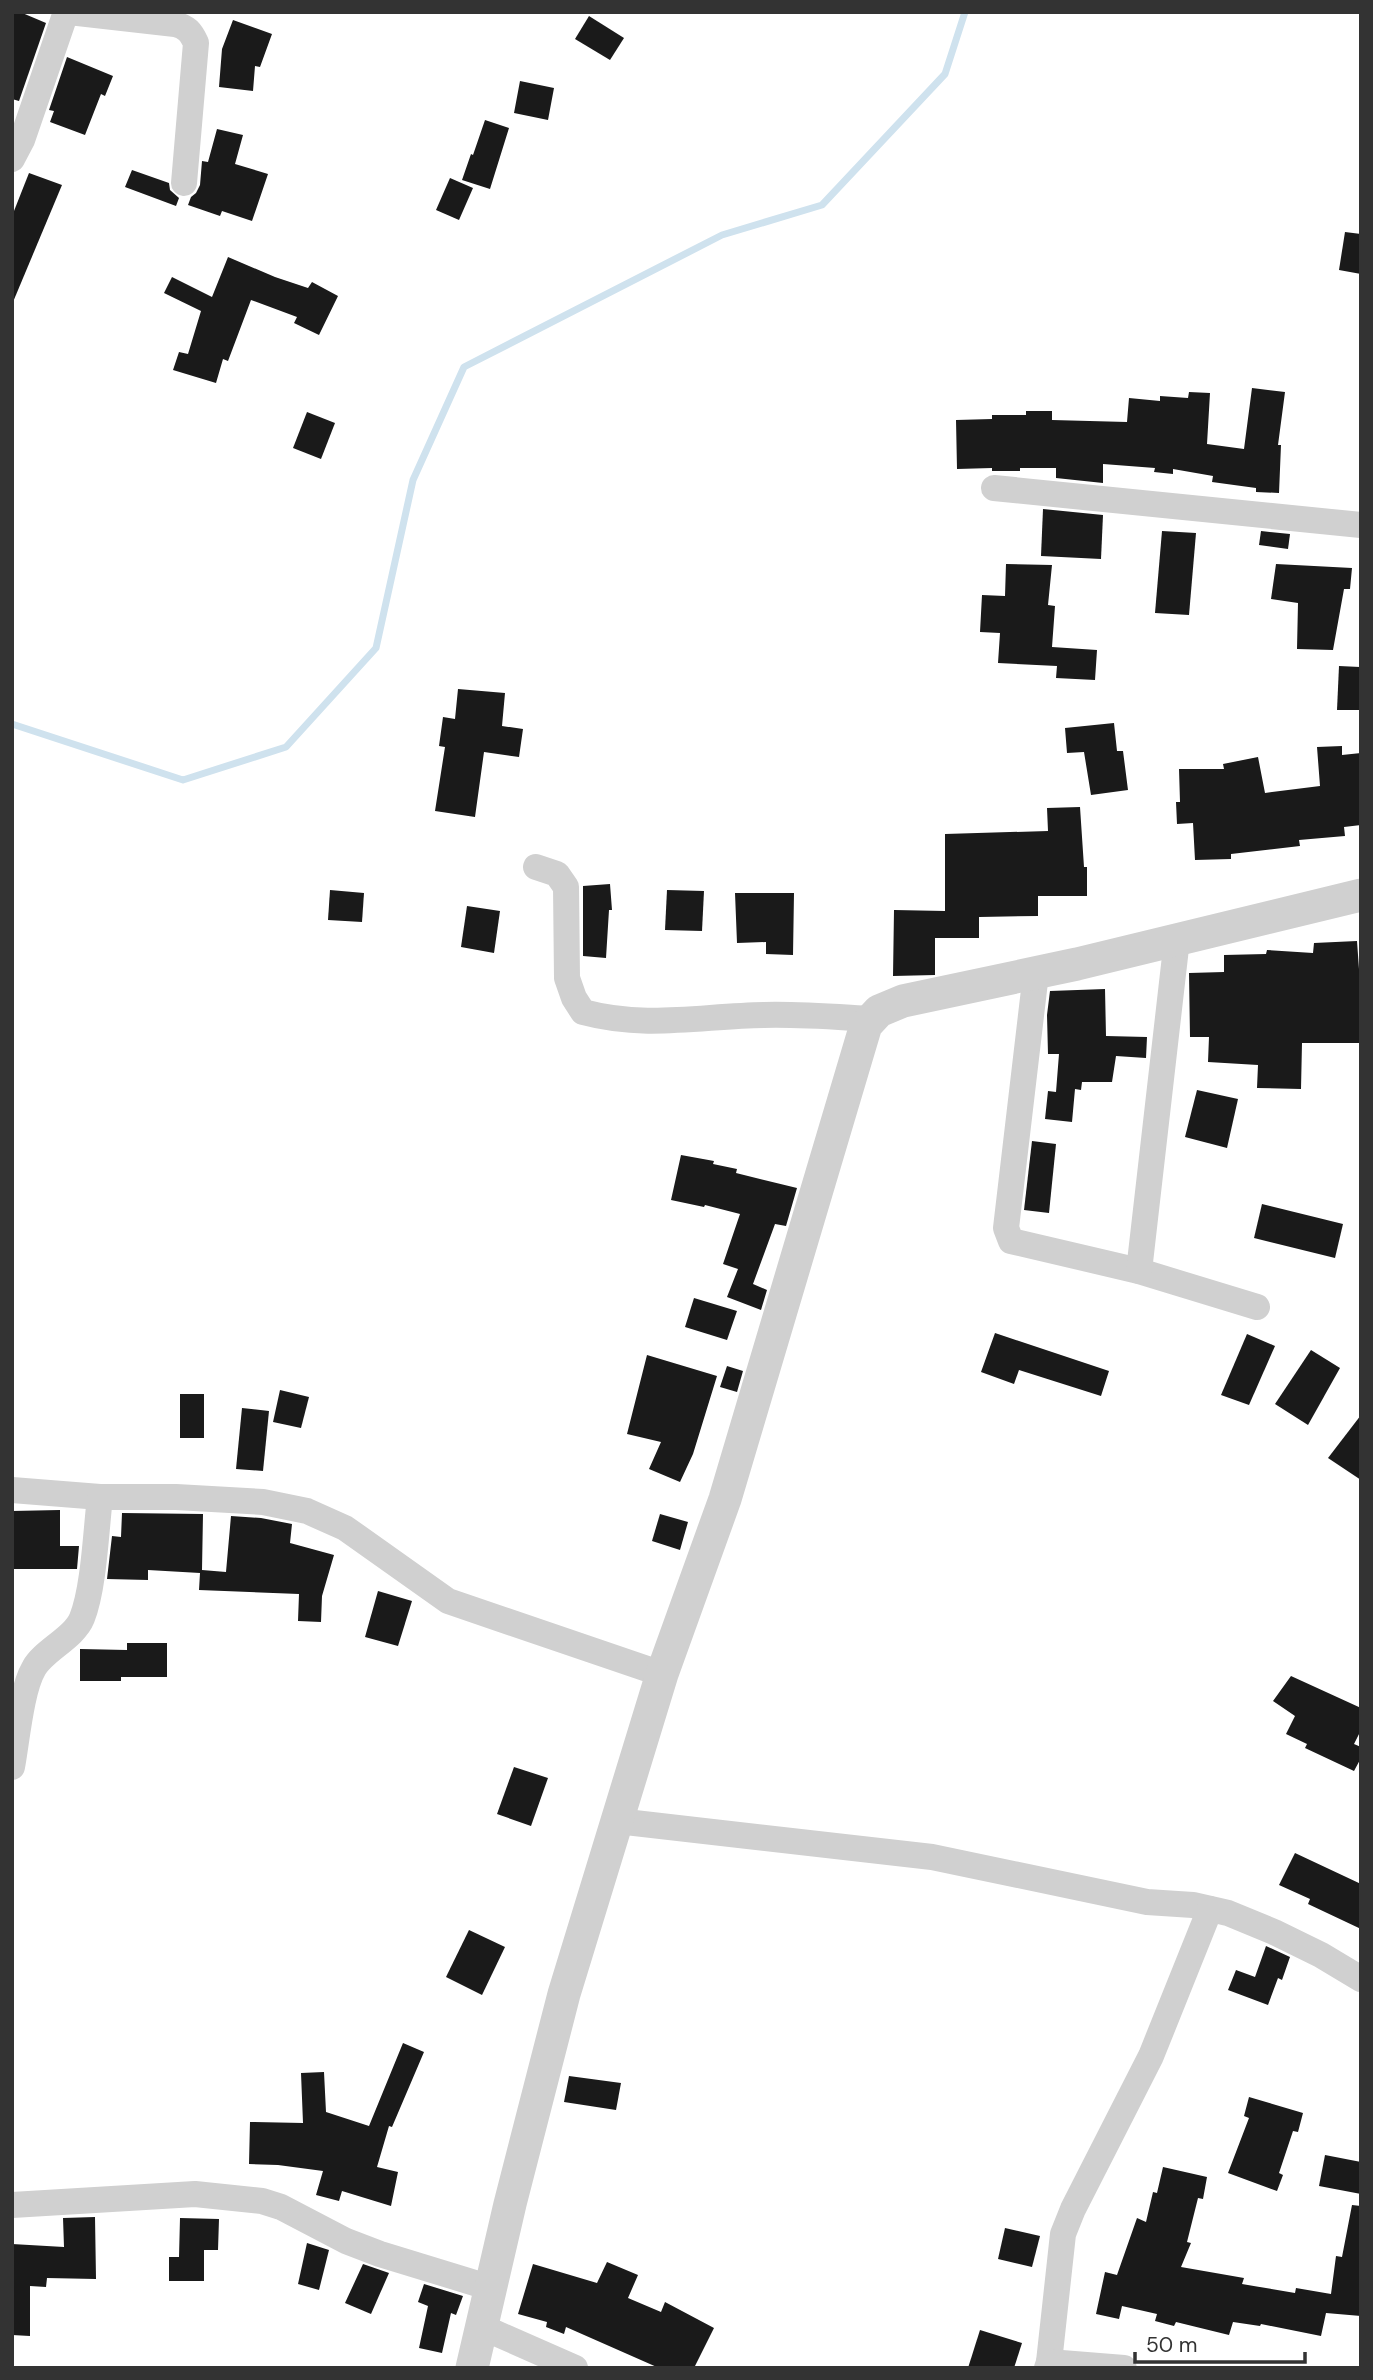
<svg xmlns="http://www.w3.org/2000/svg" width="1373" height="2380" viewBox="0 0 1373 2380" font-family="'DM Sans',sans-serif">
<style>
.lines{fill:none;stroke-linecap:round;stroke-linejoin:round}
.stream{stroke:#cfe2ee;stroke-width:7}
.building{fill:#1a1a1a}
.minor{stroke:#d0d0d0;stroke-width:26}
.tertiary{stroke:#d0d0d0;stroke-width:33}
</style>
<rect width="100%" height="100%" fill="#fff"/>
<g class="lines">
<path class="stream" d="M 12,724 L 183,780 L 286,747 L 376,648 L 413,480 L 464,367 L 722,235 L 822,205 L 945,74 L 965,12"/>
</g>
<g class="building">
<path d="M 12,12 L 20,12 L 46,23 L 19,101 L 12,99 Z"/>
<path d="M 589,16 L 624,38 L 610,60 L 575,39 Z"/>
<path d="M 233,20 L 272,34 L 260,67 L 255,66 L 253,91 L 219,87 L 222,49 Z"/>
<path d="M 67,57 L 113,76 L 105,96 L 101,94 L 85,135 L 50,122 L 54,111 L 49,110 Z"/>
<path d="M 520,81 L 554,88 L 548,120 L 514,113 Z"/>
<path d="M 485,120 L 509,128 L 490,189 L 462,180 L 471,154 L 473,155 Z"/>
<path d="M 217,129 L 243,135 L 235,164 L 268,174 L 252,221 L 222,211 L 220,216 L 188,205 L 191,197 L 196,193 L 200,185 L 202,161 L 208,162 Z"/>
<path d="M 132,170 L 169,183 L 170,190 L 179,198 L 176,206 L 125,187 Z"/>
<path d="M 29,173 L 62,185 L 13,302 L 12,216 Z"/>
<path d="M 450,178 L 473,188 L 459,220 L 436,210 Z"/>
<path d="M 1345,232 L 1361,234 L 1361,274 L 1339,270 Z"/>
<path d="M 228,257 L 275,277 L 308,288 L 312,282 L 338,296 L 319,335 L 294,323 L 297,317 L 251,300 L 228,361 L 223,359 L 216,383 L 173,370 L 179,352 L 188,354 L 201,311 L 164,293 L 172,277 L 212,297 Z"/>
<path d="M 1252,388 L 1285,392 L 1278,445 L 1281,445 L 1279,493 L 1256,492 L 1256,488 L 1212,482 L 1213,476 L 1173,469 L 1173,474 L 1154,472 L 1155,468 L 1103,464 L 1103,483 L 1056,478 L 1056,468 L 1020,468 L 1020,471 L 992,471 L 992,468 L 957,469 L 956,420 L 992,419 L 992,415 L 1026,415 L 1026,411 L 1052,411 L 1052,420 L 1127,422 L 1129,398 L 1160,401 L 1160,396 L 1188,398 L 1189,392 L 1210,393 L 1207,444 L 1244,449 Z"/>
<path d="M 307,412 L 335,423 L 321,459 L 293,448 Z"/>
<path d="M 1043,509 L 1103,515 L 1101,559 L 1041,556 Z"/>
<path d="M 1162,531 L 1196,533 L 1189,615 L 1155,613 Z"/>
<path d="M 1261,531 L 1290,534 L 1288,549 L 1259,545 Z"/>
<path d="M 1006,564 L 1052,565 L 1048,605 L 1055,606 L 1052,647 L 1097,650 L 1095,680 L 1056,678 L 1057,666 L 998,663 L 1000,633 L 980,632 L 982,595 L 1005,596 Z"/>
<path d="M 1276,564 L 1352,568 L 1350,589 L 1344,589 L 1333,650 L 1297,649 L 1298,603 L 1271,599 Z"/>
<path d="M 1339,666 L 1360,667 L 1359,710 L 1337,710 Z"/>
<path d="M 458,689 L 505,693 L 502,726 L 523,729 L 519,757 L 484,752 L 475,817 L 435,811 L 445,747 L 439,746 L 443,717 L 455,719 Z"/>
<path d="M 1114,723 L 1117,751 L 1123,751 L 1128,790 L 1091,795 L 1084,752 L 1067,753 L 1065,728 Z"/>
<path d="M 1342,746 L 1342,755 L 1361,753 L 1361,825 L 1344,827 L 1345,836 L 1299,840 L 1300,846 L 1231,854 L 1231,859 L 1195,860 L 1193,823 L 1177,824 L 1176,802 L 1180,802 L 1179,769 L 1224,769 L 1223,764 L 1258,757 L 1265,793 L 1320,786 L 1317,747 Z"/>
<path d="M 1080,807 L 1084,867 L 1087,867 L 1087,896 L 1038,896 L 1038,916 L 979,917 L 979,938 L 935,938 L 935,975 L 893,976 L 894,910 L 945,911 L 945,834 L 1048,831 L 1047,808 Z"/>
<path d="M 610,884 L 612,910 L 609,910 L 606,958 L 583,956 L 583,886 Z"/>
<path d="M 330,890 L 364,893 L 362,922 L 328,920 Z"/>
<path d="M 667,890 L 704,891 L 702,931 L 665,930 Z"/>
<path d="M 735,893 L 794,893 L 793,955 L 766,954 L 766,942 L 737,943 Z"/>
<path d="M 467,906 L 500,911 L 494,953 L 461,947 Z"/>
<path d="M 1357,941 L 1361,997 L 1361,1043 L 1302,1043 L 1301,1089 L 1257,1088 L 1258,1065 L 1208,1062 L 1209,1037 L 1190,1037 L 1189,973 L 1224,972 L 1224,955 L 1266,954 L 1267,950 L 1313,953 L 1314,943 Z"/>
<path d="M 1105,989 L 1106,1036 L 1147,1037 L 1146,1058 L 1116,1056 L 1112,1082 L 1082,1082 L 1081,1090 L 1075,1089 L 1072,1122 L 1045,1119 L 1048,1091 L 1056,1092 L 1059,1054 L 1048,1054 L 1047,1015 L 1050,991 Z"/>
<path d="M 1197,1090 L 1238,1099 L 1227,1148 L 1185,1137 Z"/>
<path d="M 1032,1141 L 1056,1144 L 1049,1213 L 1024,1210 Z"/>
<path d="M 681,1155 L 714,1161 L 713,1164 L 737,1169 L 736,1173 L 797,1188 L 786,1226 L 775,1224 L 753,1284 L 767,1290 L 761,1310 L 727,1297 L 738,1269 L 723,1264 L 740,1214 L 705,1205 L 704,1207 L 671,1200 Z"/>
<path d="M 1262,1204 L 1343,1224 L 1335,1258 L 1254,1238 Z"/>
<path d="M 694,1298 L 737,1311 L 727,1340 L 685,1327 Z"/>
<path d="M 995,1333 L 1109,1371 L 1101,1396 L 1019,1370 L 1014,1384 L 981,1372 Z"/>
<path d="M 1247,1334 L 1275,1346 L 1249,1405 L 1221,1395 Z"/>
<path d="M 1311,1350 L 1340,1368 L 1308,1425 L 1275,1404 Z"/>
<path d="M 647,1355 L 717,1376 L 693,1454 L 680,1482 L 649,1469 L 661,1442 L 627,1434 Z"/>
<path d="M 727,1366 L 743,1371 L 737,1392 L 720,1387 Z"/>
<path d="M 280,1390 L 309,1397 L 301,1428 L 273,1422 Z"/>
<rect x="180" y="1394" width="24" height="44"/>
<path d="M 242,1408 L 269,1411 L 263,1471 L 236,1469 Z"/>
<path d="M 1361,1415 L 1361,1480 L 1328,1458 Z"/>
<path d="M 60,1510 L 60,1546 L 79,1546 L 77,1569 L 12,1569 L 12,1511 Z"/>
<path d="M 122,1513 L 203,1514 L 202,1570 L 226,1572 L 231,1516 L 261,1518 L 292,1524 L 290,1543 L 334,1555 L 322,1596 L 321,1622 L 298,1621 L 299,1594 L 199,1590 L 200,1573 L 148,1570 L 148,1580 L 107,1579 L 112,1536 L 121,1537 Z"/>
<path d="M 660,1514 L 688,1522 L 680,1550 L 652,1541 Z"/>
<path d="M 378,1591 L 412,1601 L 398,1646 L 365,1637 Z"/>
<path d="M 127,1643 L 167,1643 L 167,1677 L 121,1677 L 121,1681 L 80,1681 L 80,1649 L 127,1650 Z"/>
<path d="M 1291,1676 L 1361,1708 L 1361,1730 L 1354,1744 L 1361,1747 L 1361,1758 L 1354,1771 L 1305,1748 L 1307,1744 L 1286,1734 L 1295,1716 L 1273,1701 Z"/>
<path d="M 514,1767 L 548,1778 L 531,1826 L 497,1814 Z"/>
<path d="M 1295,1853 L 1361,1884 L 1361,1929 L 1308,1904 L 1310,1899 L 1279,1885 Z"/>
<path d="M 469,1930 L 505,1947 L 482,1995 L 446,1977 Z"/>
<path d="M 1266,1946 L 1290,1957 L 1282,1980 L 1278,1978 L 1268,2005 L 1228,1990 L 1236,1970 L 1255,1977 Z"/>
<path d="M 403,2043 L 424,2052 L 392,2127 L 389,2126 L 377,2167 L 398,2172 L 391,2206 L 342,2191 L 339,2201 L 316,2195 L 323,2171 L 278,2165 L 249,2164 L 250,2122 L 303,2123 L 301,2073 L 324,2072 L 326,2112 L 369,2126 Z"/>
<path d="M 569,2076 L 621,2083 L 616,2110 L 564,2102 Z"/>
<path d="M 1249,2097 L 1303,2113 L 1298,2132 L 1293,2131 L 1279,2173 L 1283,2175 L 1277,2191 L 1228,2173 L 1249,2118 L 1244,2116 Z"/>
<path d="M 1325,2155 L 1361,2162 L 1361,2194 L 1319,2186 Z"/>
<path d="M 1163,2167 L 1207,2177 L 1203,2199 L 1198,2198 L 1187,2242 L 1191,2243 L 1181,2267 L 1244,2278 L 1242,2284 L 1295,2293 L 1296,2288 L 1331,2294 L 1336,2256 L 1342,2257 L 1352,2205 L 1361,2206 L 1361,2316 L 1326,2313 L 1321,2336 L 1261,2324 L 1260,2326 L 1233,2322 L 1229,2335 L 1176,2322 L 1174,2326 L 1155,2321 L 1157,2314 L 1122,2306 L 1119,2319 L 1096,2314 L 1105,2272 L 1117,2275 L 1137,2218 L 1146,2222 L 1153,2192 L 1157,2193 Z"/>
<path d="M 95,2217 L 96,2279 L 47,2278 L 46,2287 L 30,2286 L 30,2336 L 12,2335 L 12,2244 L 64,2247 L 63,2218 Z"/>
<path d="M 180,2218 L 219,2219 L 218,2250 L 204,2250 L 204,2281 L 169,2281 L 169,2257 L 179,2257 Z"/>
<path d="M 1005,2228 L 1040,2236 L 1032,2267 L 998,2259 Z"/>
<path d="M 307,2243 L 329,2250 L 319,2290 L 298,2284 Z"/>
<path d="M 607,2262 L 638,2275 L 628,2298 L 661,2312 L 665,2302 L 714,2328 L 694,2368 L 659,2368 L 566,2327 L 564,2334 L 546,2327 L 547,2322 L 518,2314 L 533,2264 L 597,2283 Z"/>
<path d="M 363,2264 L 389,2273 L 371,2314 L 345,2303 Z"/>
<path d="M 424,2284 L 463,2296 L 456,2315 L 451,2313 L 442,2353 L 419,2348 L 428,2306 L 418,2302 Z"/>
<path d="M 980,2330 L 1022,2343 L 1014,2368 L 968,2368 Z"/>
</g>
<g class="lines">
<g class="minor">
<path d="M 69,12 L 175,24 C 187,27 191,32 196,43 L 184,183"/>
<path d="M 12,159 L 22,140 L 66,12"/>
<path d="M 994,488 L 1361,525"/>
<path d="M 536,867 L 557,874 L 566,887 L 567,978 L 574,998 L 583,1012 C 646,1029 701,1016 764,1015 C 800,1014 836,1017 872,1019"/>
<path d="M 1036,973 L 1006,1228 L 1011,1241 L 1139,1271 L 1257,1307"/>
<path d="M 1139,1271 L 1177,939"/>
<path d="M 12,1490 L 100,1497 L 176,1497 L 263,1502 L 307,1511 L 345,1528 L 448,1601 L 662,1674"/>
<path d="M 12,1767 C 17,1740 21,1690 34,1668 C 44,1650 74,1638 82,1618 C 94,1588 96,1530 100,1497"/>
<path d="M 617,1821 L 932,1857 L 1147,1902 L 1193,1905 L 1228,1913 L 1274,1932 L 1321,1955 L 1361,1979"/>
<path d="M 12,2205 L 195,2194 L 262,2201 L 281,2207 L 346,2241 L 380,2254 L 491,2288"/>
<path d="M 482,2327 L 575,2368"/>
<path d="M 1049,2362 L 1063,2234 L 1073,2209 L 1151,2056 L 1210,1909"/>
<path d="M 1047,2368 L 1049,2362 L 1124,2368"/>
</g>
<path class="tertiary" d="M 472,2368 L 510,2204 L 564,1994 L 662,1674 L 725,1499 L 866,1025 L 879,1011 L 903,1001 L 1077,964 L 1361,895"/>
</g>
<rect width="1373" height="2380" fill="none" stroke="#333333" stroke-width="28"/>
<path d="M1135 2352v10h170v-10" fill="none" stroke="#333333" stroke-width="3.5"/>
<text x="1146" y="2352" font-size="21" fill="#333333" stroke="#ffffff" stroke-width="5" paint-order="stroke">50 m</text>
</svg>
